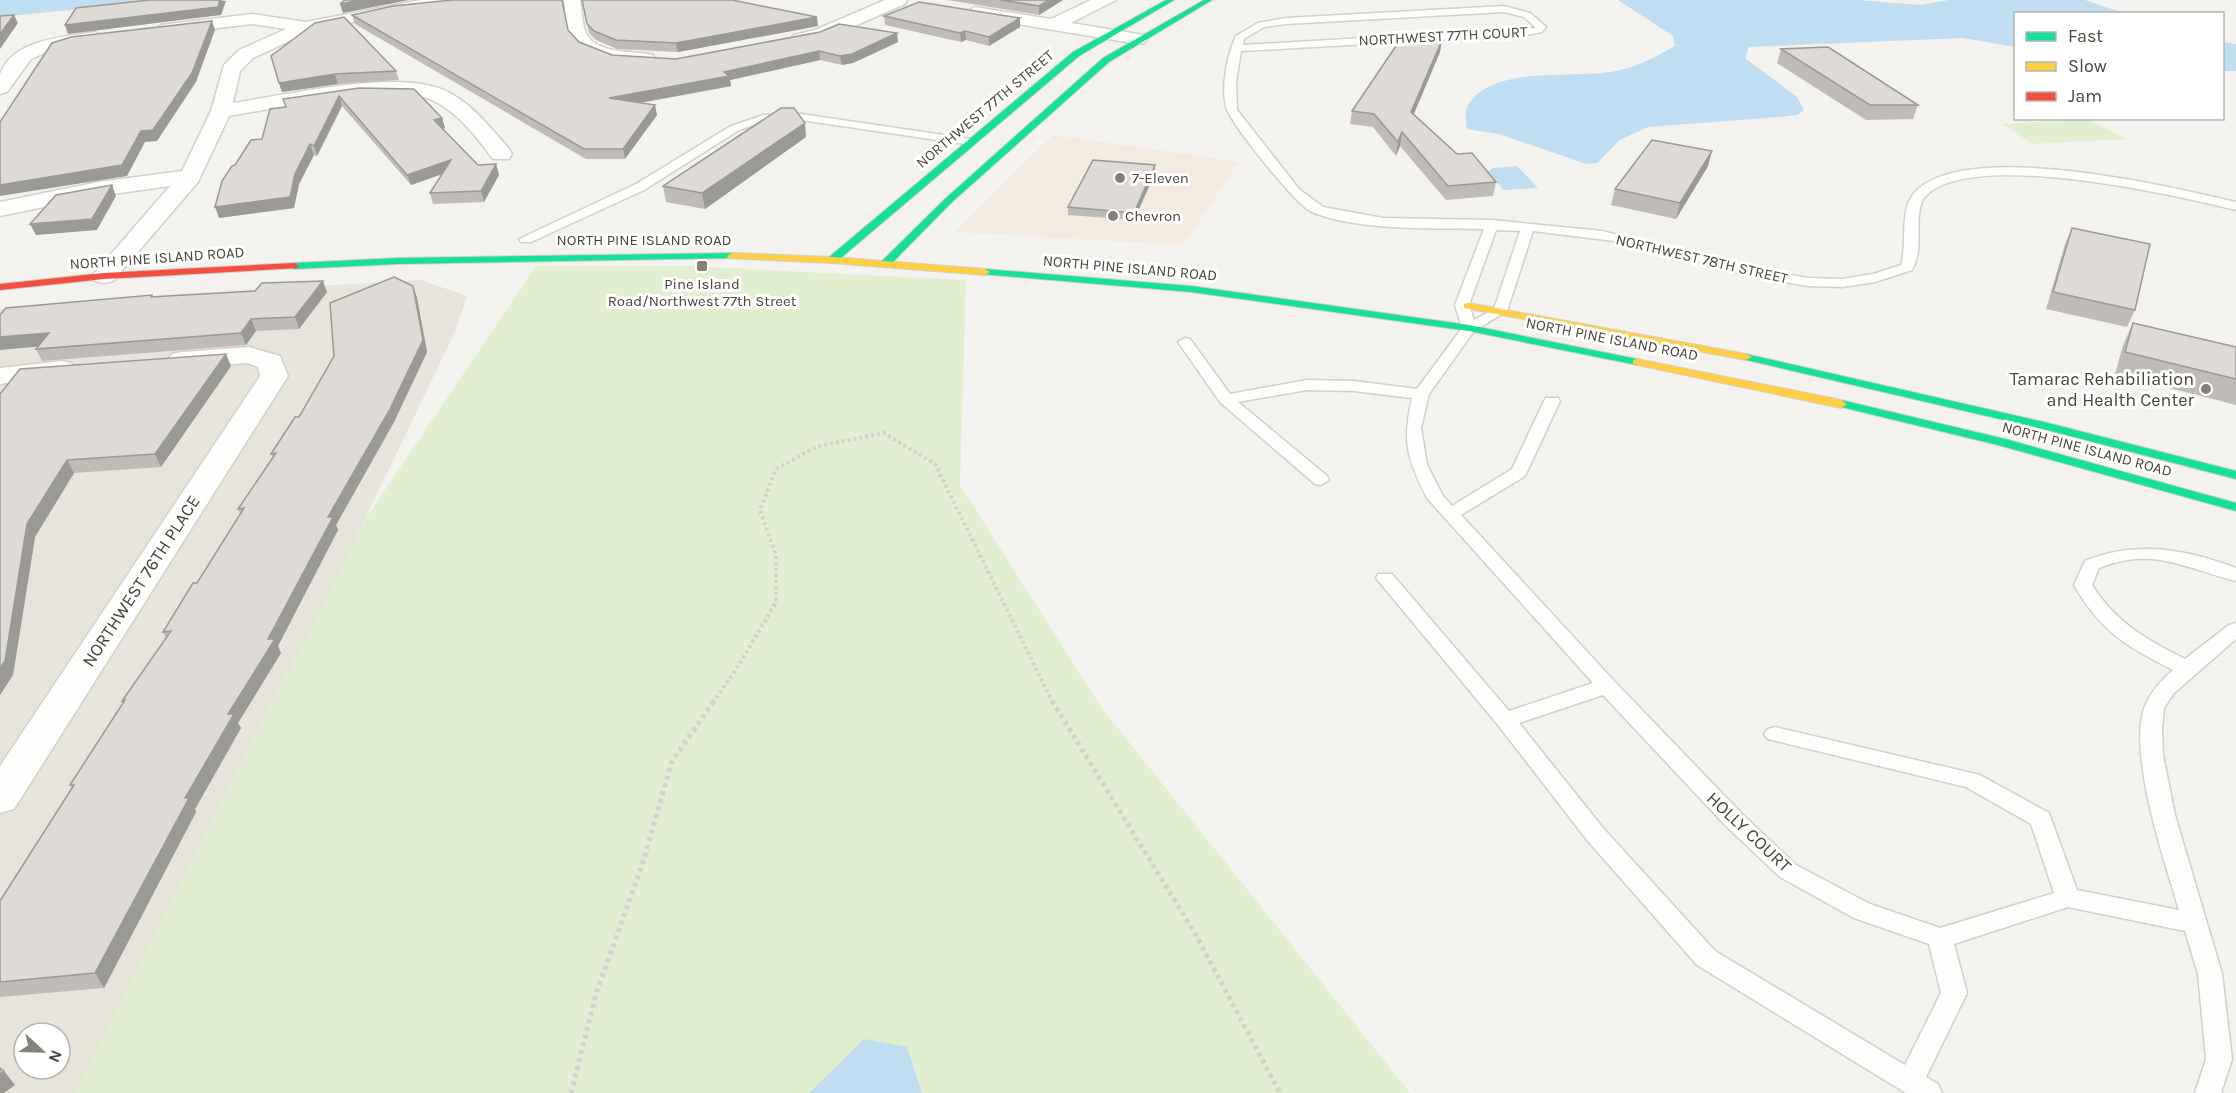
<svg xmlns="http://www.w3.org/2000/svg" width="2236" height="1093" viewBox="0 0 2236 1093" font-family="Karla,sans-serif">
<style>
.residential{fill:#e7e4dc;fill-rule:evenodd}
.commercial{fill:#f3ebdf}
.green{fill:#e1eecf}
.water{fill:#c0ddf1}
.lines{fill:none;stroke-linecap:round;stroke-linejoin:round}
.lane-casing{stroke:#d2d0cb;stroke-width:3}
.street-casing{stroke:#d2d0cb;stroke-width:3}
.fast-casing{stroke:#d3cfc5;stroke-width:2}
.slow-casing{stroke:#d3cfc5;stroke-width:2}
.jam-casing{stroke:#d3cfc5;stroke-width:2}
.path-far1{stroke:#d3d2cc;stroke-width:4;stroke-dasharray:3 3;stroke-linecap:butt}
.path{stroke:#d3d2cc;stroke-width:5;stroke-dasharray:4 4;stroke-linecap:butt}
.lane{fill:#fdfdfc;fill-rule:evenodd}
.street{fill:#fdfdfc;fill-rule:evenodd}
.fast{fill:#16e098;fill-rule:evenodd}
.slow{fill:#ffcf43;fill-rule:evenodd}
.jam{fill:#f24e42;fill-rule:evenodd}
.wall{fill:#bfbcb8}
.shaded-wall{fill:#9b9996}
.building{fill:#dedbd6;stroke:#9b9996;stroke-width:1.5}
.poi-dot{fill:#868178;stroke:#fff;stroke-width:2}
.labels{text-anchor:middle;stroke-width:6;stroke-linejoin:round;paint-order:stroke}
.far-street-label{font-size:15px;fill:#4b4439;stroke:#fff}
.far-poi-label{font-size:15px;fill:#4b4439;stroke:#fff;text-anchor:start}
.poi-label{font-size:18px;fill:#4b4439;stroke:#fff;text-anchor:end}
.street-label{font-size:18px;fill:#4b4439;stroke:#fff}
</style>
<rect width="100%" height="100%" fill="#f4f2ee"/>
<path class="residential" d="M 421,280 L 467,296 L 455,332 L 154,957 L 77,1093 L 0,1093 L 0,309 L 130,297 ZM 24,1033 L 60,1033 L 60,1069 L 24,1069 Z"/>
<path class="commercial" d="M 1053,135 L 1239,162 L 1183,245 L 955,232 Z"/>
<g class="green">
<path d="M 2088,119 L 2126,139 L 2032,144 L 2003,124 Z"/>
<path d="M 536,266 L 688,266 L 966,280 L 960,485 L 1101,707 L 1410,1093 L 74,1093 L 366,518 Z"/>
</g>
<g class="water">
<path d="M 0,0 L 167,0 L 0,17 Z"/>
<path d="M 1618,0 L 1859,0 L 1920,5 L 1949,0 L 2085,0 L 2123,13 L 2016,14 L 2015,47 L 1963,38 L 1749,47 L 1745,58 L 1797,97 L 1804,110 L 1797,115 L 1779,117 L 1648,127 L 1620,140 L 1597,163 L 1586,164 L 1499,134 L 1467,129 C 1466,121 1464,109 1470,102 C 1494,68 1565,77 1602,73 C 1629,71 1652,59 1675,46 L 1673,36 Z"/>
<path d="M 2223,42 L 2236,44 L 2236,71 L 2223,71 Z"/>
<path d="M 1517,166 L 1538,188 L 1504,190 L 1487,172 L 1493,168 Z"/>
<path d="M 864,1039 L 907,1047 L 922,1093 L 809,1093 Z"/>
</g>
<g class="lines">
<defs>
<g id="lane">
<path d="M 1504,6 L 1530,13 L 1546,27 L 1542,32 L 1527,35 L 1241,51 L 1236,82 L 1237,110 L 1299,189 L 1323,207 L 1383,218 L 1492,220 L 1602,231 L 1743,266 L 1808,278 L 1842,279 L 1873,274 L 1901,265 C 1908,242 1898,207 1917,190 C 1972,140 2168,186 2236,202 L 2236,210 C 2177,196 1964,146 1923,199 C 1913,222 1925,247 1912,270 L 1875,282 L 1842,287 L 1808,286 L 1741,274 L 1622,242 L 1533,231 L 1507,311 L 1474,331 L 1429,394 L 1421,428 L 1427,465 L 1443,496 L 1452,506 L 1512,469 L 1544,401 L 1546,398 L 1558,398 L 1560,401 L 1525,476 L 1461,515 L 1614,681 L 1742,814 L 1796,865 L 1870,904 L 1940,928 L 2054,893 L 2031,824 L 1966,787 L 1768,739 L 1764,734 L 1768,729 L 1775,727 L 1980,775 L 2049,813 L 2077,890 L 2179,910 C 2165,862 2127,753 2145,706 C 2150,692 2162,680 2173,670 C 2125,645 2102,633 2074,585 L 2085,561 C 2136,540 2185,549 2236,568 L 2236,581 C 2185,568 2152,546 2099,568 L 2092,585 C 2116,623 2147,640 2185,659 L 2229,625 L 2236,623 L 2236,639 L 2174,693 L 2164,708 L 2162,729 L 2163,755 L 2175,815 L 2222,974 L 2232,1059 L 2221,1093 L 2195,1093 L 2206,1059 L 2198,974 L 2185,931 L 2068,907 L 1954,944 L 1967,993 L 1926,1077 L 1938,1084 L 1942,1093 L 1906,1093 L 1901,1090 L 1697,965 L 1587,840 L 1498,725 L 1376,578 L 1378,574 L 1392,574 L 1509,711 L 1593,683 L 1427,498 C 1407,458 1402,442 1412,398 L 1354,391 L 1307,390 L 1238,402 L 1327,476 L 1329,480 L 1321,485 L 1315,484 L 1220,402 L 1178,342 L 1185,338 L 1190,339 L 1230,394 L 1307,380 L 1354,381 L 1417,389 L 1462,328 L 1455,305 L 1484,229 C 1433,228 1358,231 1312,212 C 1297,206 1230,123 1226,107 C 1221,87 1227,55 1236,36 L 1258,23 L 1286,18 ZM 1504,12 L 1524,17 L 1536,28 L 1243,45 L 1244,39 L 1264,27 L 1286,24 ZM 1496,230 L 1520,231 L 1494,309 L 1474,320 L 1469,305 ZM 1603,695 L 1726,826 L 1780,877 L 1854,918 L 1929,944 L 1941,993 L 1905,1065 L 1715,951 L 1603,828 L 1519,723 Z"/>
<path d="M 801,114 L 971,139 L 977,142 L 971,145 L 801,120 L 765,121 L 739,130 L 644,190 L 531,242 L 521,242 L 519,239 L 636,184 L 731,126 L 764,115 Z"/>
</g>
<g id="street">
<path d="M 421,0 L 475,0 L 467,5 L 395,13 L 311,31 L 253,58 L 240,71 L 233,103 C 287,95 391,70 441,89 C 469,100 490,127 509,149 L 512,154 L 509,159 L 493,159 C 476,136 457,111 430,99 C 394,84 272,109 229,116 L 198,182 L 113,281 L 104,283 L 95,281 L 92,276 L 170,186 L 98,196 L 0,216 L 0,202 L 98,182 L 182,171 L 211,111 L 224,65 L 239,50 L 286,29 L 252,24 L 167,34 L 161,33 L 158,29 L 161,25 L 252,14 L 306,22 Z"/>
<path d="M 564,0 L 580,0 C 582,10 582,24 586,33 C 596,55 634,50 653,55 L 655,59 C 645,74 583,55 573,41 C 564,29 566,14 564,0 Z"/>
<path d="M 885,0 L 907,0 L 905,4 L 827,38 L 800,44 L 791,39 L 794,35 L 815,30 Z"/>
<path d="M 1091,0 L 1116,0 L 1071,23 L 1144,35 L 1147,39 L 1144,43 L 1138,44 L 975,17 L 966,12 L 975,7 L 1051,19 Z"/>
<path d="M 95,32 L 104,37 L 101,41 L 51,50 L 31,59 L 7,92 L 0,94 C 0,88 0,80 0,75 C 12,39 64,37 95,32 Z"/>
<path d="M 249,347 L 280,356 L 288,376 L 14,809 L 0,813 L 0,766 L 260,376 L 258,367 L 247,363 L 182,368 L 172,366 L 168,360 L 172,354 L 182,352 Z"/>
<path d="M 61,361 L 71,363 L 75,369 L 71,375 L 0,384 L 0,368 Z"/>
</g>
<g id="fast">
<path d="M 1166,0 L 1174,0 L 1079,56 L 836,262 L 828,262 L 828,258 L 1073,52 Z"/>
<path d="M 1204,0 L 1212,0 L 1109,62 L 952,202 L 889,266 L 881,266 L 881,262 L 946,198 L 1103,58 Z"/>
<path d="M 732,253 L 737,256 L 736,258 L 398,264 L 294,269 L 289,266 L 294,263 L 398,258 Z"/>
<path d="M 985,269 L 1191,286 L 1469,325 L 1637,359 L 1643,362 L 1637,365 L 1469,331 L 1191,292 L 981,274 L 980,272 Z"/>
<path d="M 1746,354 L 2048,423 L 2236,471 L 2236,479 L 2047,430 L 1742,359 L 1742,355 Z"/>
<path d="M 1841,400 L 2005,439 L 2236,503 L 2236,511 L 1998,445 L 1837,406 L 1835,404 Z"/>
</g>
<g id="slow">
<path d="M 732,253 L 832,257 L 985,269 L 990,272 L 985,275 L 832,263 L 728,258 L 727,256 Z"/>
<path d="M 1468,303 L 1746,354 L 1752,357 L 1746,360 L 1464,308 L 1464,304 Z"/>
<path d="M 1637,359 L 1841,400 L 1847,404 L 1841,408 L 1633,364 L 1633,360 Z"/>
</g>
<path id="jam" d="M 294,263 L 299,266 L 298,268 L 104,279 L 0,290 L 0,284 L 104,273 Z"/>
</defs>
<use href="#lane" class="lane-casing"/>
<use href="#street" class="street-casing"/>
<use href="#fast" class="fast-casing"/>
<use href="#slow" class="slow-casing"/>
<use href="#jam" class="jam-casing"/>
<path class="path-far1" d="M 713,703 L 739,665 L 776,602 L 776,555 L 760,510 L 776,469 L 818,446 L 884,433 L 935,464 L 1053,703"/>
<g class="path">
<path d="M 1052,701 L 1196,935 L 1280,1093"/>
<path d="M 571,1093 L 596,994 L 644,859 L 672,761 L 714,701"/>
</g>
<use href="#lane" class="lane"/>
<use href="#street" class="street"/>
<use href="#fast" class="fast"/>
<use href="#slow" class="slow"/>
<use href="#jam" class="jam"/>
</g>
<g class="wall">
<path d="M 452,0 L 562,0 L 568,31 L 579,42 L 612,55 L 676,59 L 898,42 L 853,63 L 842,65 L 820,60 L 730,80 L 731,86 L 640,103 L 657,115 L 625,159 L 586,159 L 355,24 L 352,15 Z"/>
<path d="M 582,0 L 818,26 L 678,52 L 617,49 L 596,40 L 589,33 Z"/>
<path d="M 947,0 L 1063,0 L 1039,15 Z"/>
<path d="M 884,16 L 1020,27 L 989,46 L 966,40 L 961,42 L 885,25 Z"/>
<path d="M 344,17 L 396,71 L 399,80 L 338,84 L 282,92 L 279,83 Z"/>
<path d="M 1442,40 L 1440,52 L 1414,114 L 1457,154 L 1496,182 L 1493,196 L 1446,200 L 1400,146 L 1396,156 L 1373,127 L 1350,124 L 1352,111 Z"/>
<path d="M 1781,49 L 1918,105 L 1913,119 L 1866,120 L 1777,63 Z"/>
<path d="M 359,88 L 442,118 L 445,128 L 443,129 L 478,165 L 496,164 L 499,175 L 484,202 L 433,204 L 430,193 L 442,174 L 411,185 L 342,106 L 317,156 L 314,155 L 299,184 L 294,208 L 219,218 L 235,165 L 262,139 L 286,107 Z"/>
<path d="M 806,137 L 705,209 L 666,202 L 663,186 Z"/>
<path d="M 1708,166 L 1676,219 L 1611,205 L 1615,189 Z"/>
<path d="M 1155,173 L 1134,220 L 1068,215 L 1068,207 Z"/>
<path d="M 2072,228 L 2135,310 L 2127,327 L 2046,309 L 2065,244 Z"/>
<path d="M 413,286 L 417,298 L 427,352 L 394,422 L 336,525 L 338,530 L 278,646 L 281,653 L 238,723 L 241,728 L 195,809 L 196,812 L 104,988 L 0,997 L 0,901 L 72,788 L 70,785 L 123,704 L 122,701 L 166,638 L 163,632 L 197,583 L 240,514 L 238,509 L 273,458 L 271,454 L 299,417 Z"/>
<path d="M 327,292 L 299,329 L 256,331 L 246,345 L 42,361 L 36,349 L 153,297 Z"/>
<path d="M 2133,323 L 2236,347 L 2236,405 L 2115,374 L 2123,345 Z"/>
<path d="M 231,366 L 161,467 L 74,473 L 35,537 L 13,675 L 0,695 L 0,394 Z"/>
</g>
<g class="shaded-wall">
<path d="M 220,0 L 226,1 L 221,15 L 68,34 L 65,25 Z"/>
<path d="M 361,0 L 409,0 L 343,13 L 340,4 Z"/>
<path d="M 1049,0 L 1063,0 L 1039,15 L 1039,6 Z"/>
<path d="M 14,15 L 18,23 L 0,49 L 0,34 Z"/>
<path d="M 817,17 L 818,26 L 678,52 L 676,43 Z"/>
<path d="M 1020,18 L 1020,27 L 989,46 L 989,37 Z"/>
<path d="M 212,21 L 215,30 L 196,82 L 157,141 L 145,142 L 127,176 L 0,196 L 0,185 L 141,131 Z"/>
<path d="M 965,31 L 966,40 L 961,42 L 960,33 Z"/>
<path d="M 897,33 L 898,42 L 853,63 L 842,65 L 840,56 Z"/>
<path d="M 1442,40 L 1440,52 L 1409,125 L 1411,112 Z"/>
<path d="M 819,51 L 820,60 L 730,80 L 731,86 L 612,108 L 609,98 L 724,72 Z"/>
<path d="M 335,74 L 338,84 L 282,92 L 279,83 Z"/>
<path d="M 339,96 L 342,106 L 317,156 L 314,146 Z"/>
<path d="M 655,105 L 657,115 L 625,159 L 623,149 Z"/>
<path d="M 442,118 L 445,128 L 437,130 L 434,120 Z"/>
<path d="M 805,123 L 806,137 L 705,209 L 702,193 Z"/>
<path d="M 1402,132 L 1400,146 L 1396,156 L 1398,142 Z"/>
<path d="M 310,144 L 314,155 L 299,184 L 294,208 L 219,218 L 215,207 L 295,174 Z"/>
<path d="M 1712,151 L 1708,166 L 1676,219 L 1680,203 Z"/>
<path d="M 451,160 L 454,170 L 411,185 L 407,175 Z"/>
<path d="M 496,164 L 499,175 L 484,202 L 481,191 Z"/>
<path d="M 1155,165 L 1155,173 L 1134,220 L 1134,213 Z"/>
<path d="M 112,185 L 116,196 L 97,230 L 36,235 L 30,224 Z"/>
<path d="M 323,281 L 327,292 L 299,329 L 295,317 Z"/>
<path d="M 413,286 L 417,298 L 427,352 L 394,422 L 336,525 L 338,530 L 278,646 L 281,653 L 238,723 L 241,728 L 195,809 L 196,812 L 104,988 L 95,973 L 228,714 L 268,639 L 328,517 Z"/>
<path d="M 251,319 L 256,331 L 246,345 L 241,333 Z"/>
<path d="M 49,333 L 55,345 L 0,350 L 0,337 Z"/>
<path d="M 226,354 L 231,366 L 161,467 L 155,454 Z"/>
<path d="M 67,460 L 74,473 L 35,537 L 13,675 L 0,695 L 0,668 L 27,524 Z"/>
<path d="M 4,1071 L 15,1085 L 4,1093 L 0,1093 L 0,1074 Z"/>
</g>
<g class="building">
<path d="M 150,0 L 220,0 L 218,7 L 65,25 L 76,8 Z"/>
<path d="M 345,0 L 361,0 L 340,4 Z"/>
<path d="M 452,0 L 562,0 L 568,30 L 579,42 L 612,55 L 676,59 L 820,32 L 839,24 L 897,33 L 852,54 L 840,56 L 819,51 L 724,72 L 729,76 L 609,98 L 655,105 L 623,149 L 584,149 L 352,15 L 393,6 Z"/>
<path d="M 582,0 L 732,0 L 817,17 L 676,43 L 616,40 L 594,31 L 587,24 Z"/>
<path d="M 1001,0 L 1049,0 L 1039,6 Z"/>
<path d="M 919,2 L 1020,18 L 989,37 L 965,31 L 960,33 L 884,16 Z"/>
<path d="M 14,15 L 0,34 L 0,16 Z"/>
<path d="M 344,17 L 396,71 L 335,74 L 279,83 L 271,56 L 315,23 Z"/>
<path d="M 212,21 L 192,73 L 153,130 L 141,131 L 122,165 L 0,185 L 0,122 L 52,43 L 71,37 Z"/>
<path d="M 1442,40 L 1411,112 L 1457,154 L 1472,153 L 1496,182 L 1448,186 L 1402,132 L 1398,142 L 1374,114 L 1352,111 L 1398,43 Z"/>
<path d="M 1828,47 L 1918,105 L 1870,105 L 1781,49 Z"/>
<path d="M 359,88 L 414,89 L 442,118 L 434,120 L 478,165 L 496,164 L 481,191 L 430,193 L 451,160 L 407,175 L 339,96 L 314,146 L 310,144 L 295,174 L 290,197 L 215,207 L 222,181 L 232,166 L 235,165 L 251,140 L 262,139 L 270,109 L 286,107 L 283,99 Z"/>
<path d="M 781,108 L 794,108 L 805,123 L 702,193 L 663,186 Z"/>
<path d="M 1652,140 L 1712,151 L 1680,203 L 1615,189 Z"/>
<path d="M 1093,160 L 1155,165 L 1134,213 L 1068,207 Z"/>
<path d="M 112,185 L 92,219 L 30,224 L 56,195 Z"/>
<path d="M 2072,228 L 2150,244 L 2135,310 L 2053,292 Z"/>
<path d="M 394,277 L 413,286 L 423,340 L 390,409 L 328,517 L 333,517 L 268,639 L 275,639 L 228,714 L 234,714 L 185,798 L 189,798 L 95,973 L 0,982 L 0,901 L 74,785 L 70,785 L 125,700 L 122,701 L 171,631 L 163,632 L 193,583 L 197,583 L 244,508 L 238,509 L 276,453 L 271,454 L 295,417 L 299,417 L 334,356 L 330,303 Z"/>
<path d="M 323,281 L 295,317 L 251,319 L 241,333 L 36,349 L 49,333 L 0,337 L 0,315 L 6,308 L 152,295 L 151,297 L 255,291 L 262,283 Z"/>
<path d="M 2133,323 L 2236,347 L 2236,379 L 2125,352 Z"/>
<path d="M 226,354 L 155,454 L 67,460 L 27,524 L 5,661 L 0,668 L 0,394 L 20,369 Z"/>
<path d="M 0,1068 L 4,1071 L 0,1074 Z"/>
</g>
<g class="poi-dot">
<circle cx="1120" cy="178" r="6"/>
<circle cx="1113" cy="216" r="6"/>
<rect x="696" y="260" width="12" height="12" rx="3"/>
<circle cx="2206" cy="389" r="6"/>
</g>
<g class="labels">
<g class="far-street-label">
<text transform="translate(1443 36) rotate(-3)" y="5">NORTHWEST 77TH COURT</text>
<text transform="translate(985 109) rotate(-40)" y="5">NORTHWEST 77TH STREET</text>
<text x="644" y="245">NORTH PINE ISLAND ROAD</text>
<text transform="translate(157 258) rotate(-4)" y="5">NORTH PINE ISLAND ROAD</text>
<text transform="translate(1702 259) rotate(13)" y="5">NORTHWEST 78TH STREET</text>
<text transform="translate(1130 268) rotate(5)" y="5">NORTH PINE ISLAND ROAD</text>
<text transform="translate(1612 339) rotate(11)" y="5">NORTH PINE ISLAND ROAD</text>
<text transform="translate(2087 449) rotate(15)" y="5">NORTH PINE ISLAND ROAD</text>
</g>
<g class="far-poi-label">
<text x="1132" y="183">7-Eleven</text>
<text x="1125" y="221">Chevron</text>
<text x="702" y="289" text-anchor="middle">Pine Island<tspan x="702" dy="17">Road/Northwest 77th Street</tspan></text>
</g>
<g class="poi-label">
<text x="2194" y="385">Tamarac Rehabiliation<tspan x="2194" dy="21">and Health Center</tspan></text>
</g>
<g class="street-label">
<text transform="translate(141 581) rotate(-57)" y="6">NORTHWEST 76TH PLACE</text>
<text transform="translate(1749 832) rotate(43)" y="6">HOLLY COURT</text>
</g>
</g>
<rect x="2014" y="12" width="210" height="108" fill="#ffffff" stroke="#b7b4b0" stroke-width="1.5"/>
<rect x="2026" y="32" width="30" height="9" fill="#16e098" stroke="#b7b4b0" stroke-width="1.5"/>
<text x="2068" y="42" font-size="18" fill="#4b4439">Fast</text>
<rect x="2026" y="62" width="30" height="9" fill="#ffcf43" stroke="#b7b4b0" stroke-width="1.5"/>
<text x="2068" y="72" font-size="18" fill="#4b4439">Slow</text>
<rect x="2026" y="92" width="30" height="9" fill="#f24e42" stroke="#b7b4b0" stroke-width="1.5"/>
<text x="2068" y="102" font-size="18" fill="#4b4439">Jam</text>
<g transform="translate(42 1051) rotate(112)"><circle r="28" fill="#ffffff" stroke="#b7b4b0" stroke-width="1.5"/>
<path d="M0-4.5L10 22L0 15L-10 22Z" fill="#868178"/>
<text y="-9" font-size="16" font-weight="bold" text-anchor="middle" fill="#4b4439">N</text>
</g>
</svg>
